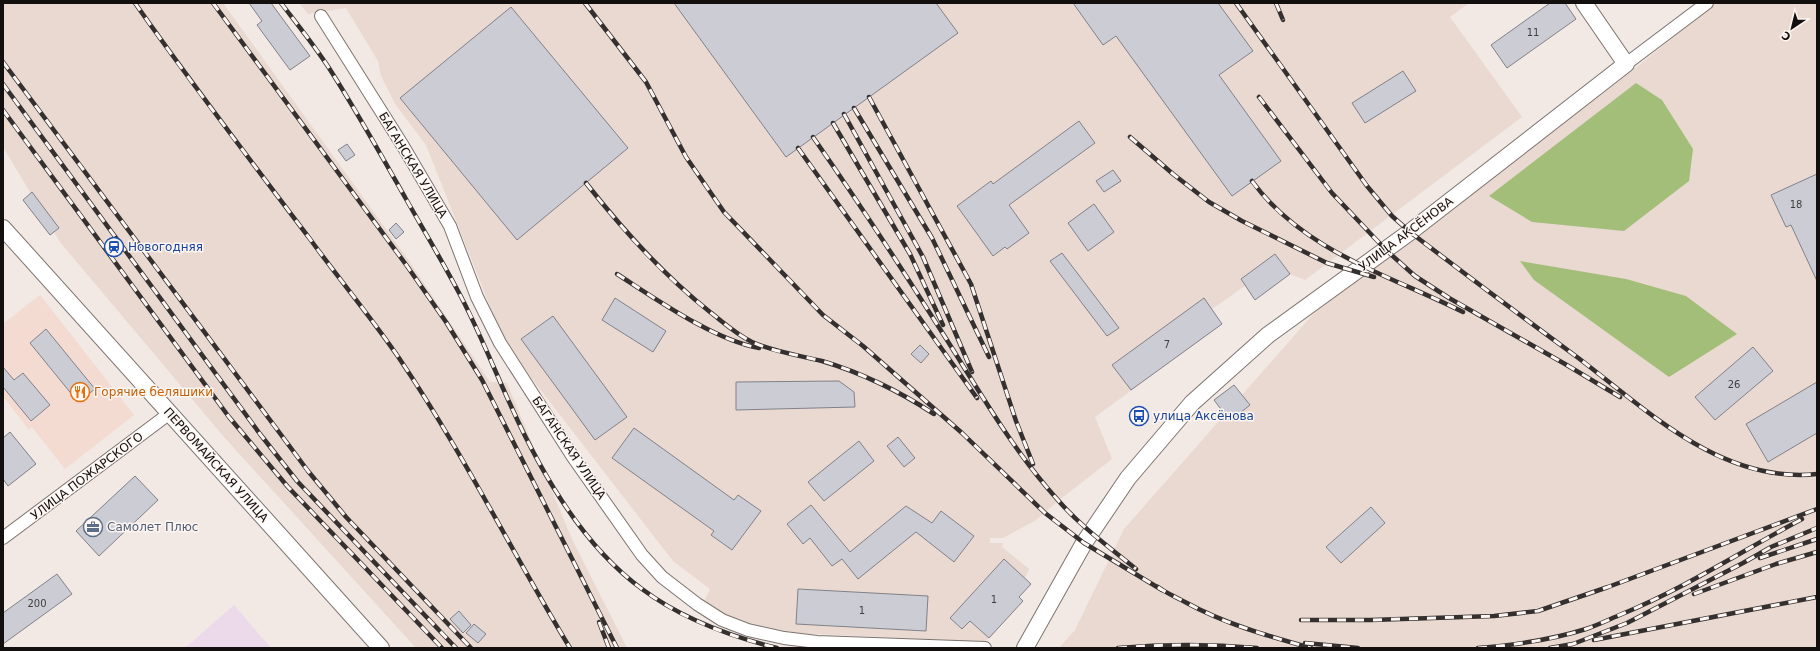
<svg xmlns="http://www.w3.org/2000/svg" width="1820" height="651" viewBox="0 0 1820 651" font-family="'DejaVu Sans',sans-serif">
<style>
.commercial{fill:#f3dbd1}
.built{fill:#ead9d1}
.education{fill:#ecdaeb}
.forest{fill:#a3be79}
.building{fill:#cbccd4;stroke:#818189}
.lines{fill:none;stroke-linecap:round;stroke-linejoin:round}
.street-casing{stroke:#7c7470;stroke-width:14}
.secondary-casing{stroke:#7c7470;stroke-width:18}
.street{stroke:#fff;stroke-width:12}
.secondary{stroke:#fff;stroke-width:16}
.rail-casing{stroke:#34302f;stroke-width:4.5}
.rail{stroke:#fef6f2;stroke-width:3;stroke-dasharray:9;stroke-linecap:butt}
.labels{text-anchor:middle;stroke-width:3;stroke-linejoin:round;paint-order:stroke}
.number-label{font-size:10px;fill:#403e40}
.street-label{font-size:12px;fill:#120f0e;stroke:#fef6f2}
.transit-label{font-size:12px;fill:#164399;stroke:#fef6f2;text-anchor:start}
.food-label{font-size:12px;fill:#c56008;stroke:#fef6f2;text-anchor:start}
.service-label{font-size:12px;fill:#4e5e75;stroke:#fef6f2;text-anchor:start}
</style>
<rect width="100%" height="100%" fill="#f2e8e4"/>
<path class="commercial" d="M 40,295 L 134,415 L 65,469 L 32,427 L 29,430 L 3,396 L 3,324 Z"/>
<g class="built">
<path d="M 3,3 L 223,3 L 409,261 L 490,382 L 507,383 L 572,539 L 627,648 L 416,648 L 224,437 L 60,242 L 3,147 Z"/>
<path d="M 299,3 L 1469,3 L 1450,17 L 1522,117 L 1305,280 L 1290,274 L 1255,300 L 1245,286 L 1212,309 L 1222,324 L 1095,417 L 1112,459 L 1058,501 L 1036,520 L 1003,538 L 990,538 L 990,543 L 1003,543 L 1002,547 L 1029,569 L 1025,578 L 1031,584 L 1019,597 L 1023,601 L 985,642 L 796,633 L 754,625 L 724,615 L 704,602 L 710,589 L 673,561 L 505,344 L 426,145 L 395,104 L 381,76 L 378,61 L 346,8 L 308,14 Z"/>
<path d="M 1716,3 L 1817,3 L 1817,648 L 1059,648 L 1075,630 L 1124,529 L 1315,312 L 1613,86 Z"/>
</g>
<path class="education" d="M 234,605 L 271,648 L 185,648 Z"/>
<g class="forest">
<path d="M 1636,83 L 1662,100 L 1693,149 L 1689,181 L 1624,231 L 1532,222 L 1489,196 Z"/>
<path d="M 1520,261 L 1626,279 L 1686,296 L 1737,334 L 1669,377 L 1534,280 Z"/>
</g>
<g class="building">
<path d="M 249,3 L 271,3 L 310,56 L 290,70 L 257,25 L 262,21 Z"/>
<path d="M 674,3 L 936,3 L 958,33 L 786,157 Z"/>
<path d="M 1073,3 L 1218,3 L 1253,51 L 1219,75 L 1281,161 L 1232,196 L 1116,36 L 1103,45 Z"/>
<path d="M 1550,3 L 1565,3 L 1576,19 L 1507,68 L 1491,45 Z"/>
<path d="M 511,7 L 628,148 L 517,240 L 400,98 Z"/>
<path d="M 1403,71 L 1416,91 L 1365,123 L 1352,103 Z"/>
<path d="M 1079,121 L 1095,143 L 1009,205 L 1029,233 L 1007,249 L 1005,247 L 993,256 L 957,206 L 991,181 L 993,184 Z"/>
<path d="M 347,144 L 355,155 L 346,161 L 338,150 Z"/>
<path d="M 1113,170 L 1121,181 L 1104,192 L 1096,181 Z"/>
<path d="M 1817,174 L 1817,281 L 1791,225 L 1786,227 L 1771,195 Z"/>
<path d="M 32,192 L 59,228 L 50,235 L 23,200 Z"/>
<path d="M 1094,204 L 1114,232 L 1088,251 L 1068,223 Z"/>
<path d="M 396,223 L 404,232 L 396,239 L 389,230 Z"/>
<path d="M 1062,253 L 1119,328 L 1107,336 L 1050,261 Z"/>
<path d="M 1275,254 L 1290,274 L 1255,300 L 1241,279 Z"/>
<path d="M 615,298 L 666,331 L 653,352 L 602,320 Z"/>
<path d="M 1204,298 L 1222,324 L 1131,390 L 1112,365 Z"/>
<path d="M 553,316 L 627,417 L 595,440 L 521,339 Z"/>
<path d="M 46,329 L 95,389 L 78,402 L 30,343 Z"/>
<path d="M 920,345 L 929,354 L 921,363 L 911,354 Z"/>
<path d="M 1753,347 L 1773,371 L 1715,420 L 1695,397 Z"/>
<path d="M 3,367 L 14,380 L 23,373 L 50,405 L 31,421 L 3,387 Z"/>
<path d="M 839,381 L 854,392 L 855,407 L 736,410 L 736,382 Z"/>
<path d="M 1817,382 L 1817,433 L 1768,462 L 1746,424 Z"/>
<path d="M 1234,385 L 1250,405 L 1230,421 L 1214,400 Z"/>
<path d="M 634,428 L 734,500 L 738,495 L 761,511 L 732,550 L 711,535 L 714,531 L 612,458 Z"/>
<path d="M 10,432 L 36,464 L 8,486 L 3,479 L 3,438 Z"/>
<path d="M 898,437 L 915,458 L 904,467 L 887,446 Z"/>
<path d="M 859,441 L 874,461 L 824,501 L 808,482 Z"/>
<path d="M 135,476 L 158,500 L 99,556 L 76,531 Z"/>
<path d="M 811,505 L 850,552 L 906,506 L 932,523 L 941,511 L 974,536 L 954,562 L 916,532 L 858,579 L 842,559 L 832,566 L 810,538 L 803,544 L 787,524 Z"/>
<path d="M 1371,507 L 1385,523 L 1341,563 L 1326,547 Z"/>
<path d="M 1004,559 L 1031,584 L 1019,597 L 1023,601 L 989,638 L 970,621 L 962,629 L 950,618 Z"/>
<path d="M 57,574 L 72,594 L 3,644 L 3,613 Z"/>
<path d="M 798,589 L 928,596 L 926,631 L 796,624 Z"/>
<path d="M 459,611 L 471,625 L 463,633 L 450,619 Z"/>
<path d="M 474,624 L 486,634 L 478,643 L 466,633 Z"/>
</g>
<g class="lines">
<defs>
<g id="street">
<path d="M 321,16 L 403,146 L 450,226 L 477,297 L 500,343 L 573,457 L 642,555 L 662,577 L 697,604 L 722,620 L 748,630 L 784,638 L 817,642 L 985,648"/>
<path d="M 1626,64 L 1707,3"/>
<path d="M 3,538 L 170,413"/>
</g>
<g id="secondary">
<path d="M 3,228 L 381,648"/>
<path d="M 1025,648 L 1084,543 L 1128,478 L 1192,403 L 1268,335 L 1410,232 L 1626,64 L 1584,3"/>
</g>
</defs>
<use href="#street" class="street-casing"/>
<use href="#secondary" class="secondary-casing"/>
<use href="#street" class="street"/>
<use href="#secondary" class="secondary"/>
<defs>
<g id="rail">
<path d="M 135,3 C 191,83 251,161 310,239 C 339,279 371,317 399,358 C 462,451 512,552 570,648"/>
<path d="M 213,3 L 407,266 L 446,322 L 482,380 L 617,648"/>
<path d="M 281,3 C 297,24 314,45 329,68 C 356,110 381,155 406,199 C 423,229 441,259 458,291 C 478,328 493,367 511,406 C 540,471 583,546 642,589 C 682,619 729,636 777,648"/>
<path d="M 585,3 L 646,82 L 686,157 L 724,212 L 823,315 L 863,346 L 962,433 L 1045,513 L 1084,543 L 1162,590"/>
<path d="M 1236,3 L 1367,186 L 1392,216 L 1410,232 C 1465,274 1521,316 1577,357 C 1647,410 1721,484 1817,474"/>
<path d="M 1276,3 L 1283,20"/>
<path d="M 3,62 L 308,471 L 346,517 L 471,648"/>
<path d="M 3,84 L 260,434 L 297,481 L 456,648"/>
<path d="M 869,97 L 971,284 L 1016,421 L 1033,464"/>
<path d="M 1259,97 L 1332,193 L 1386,250 L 1415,276 L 1449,298 L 1565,364 L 1620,397"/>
<path d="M 854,108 L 932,238 L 989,357"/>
<path d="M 3,110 L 229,417 L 288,487 L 442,648"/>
<path d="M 844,114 L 923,257 L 972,372"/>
<path d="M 833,123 L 910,254 L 943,325"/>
<path d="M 813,137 C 857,200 899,264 940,329 C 977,387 1011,448 1057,499 C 1080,526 1109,547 1136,569"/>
<path d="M 1130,137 L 1173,174 L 1209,202 L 1242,221 L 1327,263 L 1374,277"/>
<path d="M 798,148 L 977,398"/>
<path d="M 1252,181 C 1303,251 1389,275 1463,312"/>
<path d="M 586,183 C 623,230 662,274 710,312 C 723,322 736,334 752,342 C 774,352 798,355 822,361 C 862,373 899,391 934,414"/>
<path d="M 617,274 C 656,299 714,340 759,348"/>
<path d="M 1760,558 L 1817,539"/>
<path d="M 1158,587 C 1166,593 1176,597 1185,602 C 1225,624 1268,636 1311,648"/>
<path d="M 1694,594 L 1776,564 L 1817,552"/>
<path d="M 1301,620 L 1371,620 L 1494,616 L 1538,611 L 1608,587 L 1817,509"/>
<path d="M 599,622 L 609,648"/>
<path d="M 1594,640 L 1817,597"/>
<path d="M 1305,643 L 1358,648"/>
<path d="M 1118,648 C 1164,644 1210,644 1257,648"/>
<path d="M 1478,648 C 1515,645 1551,640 1586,629 C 1598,625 1610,619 1622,614 C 1685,588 1742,551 1802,519"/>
<path d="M 1550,648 L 1573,644 L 1627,623 L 1743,563 L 1771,547 L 1817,528"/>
</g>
</defs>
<use href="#rail" class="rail-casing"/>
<use href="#rail" class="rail"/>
</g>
<defs>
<symbol id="station-ring" viewBox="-11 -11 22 22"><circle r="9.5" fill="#fef6f2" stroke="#1a4fb4" stroke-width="1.5"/><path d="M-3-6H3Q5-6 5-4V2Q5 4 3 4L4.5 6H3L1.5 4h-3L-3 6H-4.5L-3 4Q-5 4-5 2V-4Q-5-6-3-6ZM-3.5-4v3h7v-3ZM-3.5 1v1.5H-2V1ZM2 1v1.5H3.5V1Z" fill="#1a4fb4"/></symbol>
<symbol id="restaurant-ring" viewBox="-11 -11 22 22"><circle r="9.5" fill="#fef6f2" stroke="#e8710a" stroke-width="1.5"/><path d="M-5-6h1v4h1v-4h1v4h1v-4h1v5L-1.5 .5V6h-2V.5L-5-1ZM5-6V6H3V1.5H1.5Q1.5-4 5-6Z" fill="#e8710a"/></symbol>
<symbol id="bus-ring" viewBox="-11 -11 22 22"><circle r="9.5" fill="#fef6f2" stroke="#1a4fb4" stroke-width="1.5"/><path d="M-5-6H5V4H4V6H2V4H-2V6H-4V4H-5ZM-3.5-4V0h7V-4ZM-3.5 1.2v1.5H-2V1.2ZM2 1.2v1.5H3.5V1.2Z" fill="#1a4fb4"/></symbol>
<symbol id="office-ring" viewBox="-11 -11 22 22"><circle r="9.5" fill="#fef6f2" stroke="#5c6f8a" stroke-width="1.5"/><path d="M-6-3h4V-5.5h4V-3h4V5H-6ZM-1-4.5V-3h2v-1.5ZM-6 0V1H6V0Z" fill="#5c6f8a"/></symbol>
</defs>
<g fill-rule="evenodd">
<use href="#station-ring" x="103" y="236" width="22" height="22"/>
<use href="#restaurant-ring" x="69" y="381" width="22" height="22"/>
<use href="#bus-ring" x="1128" y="405" width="22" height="22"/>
<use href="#office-ring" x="82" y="516" width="22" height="22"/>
</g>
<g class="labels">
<g class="number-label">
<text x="1533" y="36">11</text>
<text x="1796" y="208">18</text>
<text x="1167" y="348">7</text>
<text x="1734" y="388">26</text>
<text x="994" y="603">1</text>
<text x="37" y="607">200</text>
<text x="862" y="614">1</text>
</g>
<g class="street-label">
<text transform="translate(413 165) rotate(59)" y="4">БАГАНСКАЯ УЛИЦА</text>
<text transform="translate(1406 234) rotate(-37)" y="4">УЛИЦА АКСЁНОВА</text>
<text transform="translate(569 448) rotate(56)" y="4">БАГАНСКАЯ УЛИЦА</text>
<text transform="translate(216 465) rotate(48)" y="4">ПЕРВОМАЙСКАЯ УЛИЦА</text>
<text transform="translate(87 476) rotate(-37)" y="4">УЛИЦА ПОЖАРСКОГО</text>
</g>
<g class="transit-label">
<text x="128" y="251">Новогодняя</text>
<text x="1153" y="420">улица Аксёнова</text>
</g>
<g class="food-label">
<text x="94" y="396">Горячие беляшики</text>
</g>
<g class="service-label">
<text x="107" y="531">Самолет Плюс</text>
</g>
</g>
<rect width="1820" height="651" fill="none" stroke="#120f0e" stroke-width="8"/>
<g transform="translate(1792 28) rotate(215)" stroke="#fef6f2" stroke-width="3" paint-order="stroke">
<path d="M0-3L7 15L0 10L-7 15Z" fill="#120f0e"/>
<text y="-6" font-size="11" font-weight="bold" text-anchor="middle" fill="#120f0e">С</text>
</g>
</svg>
